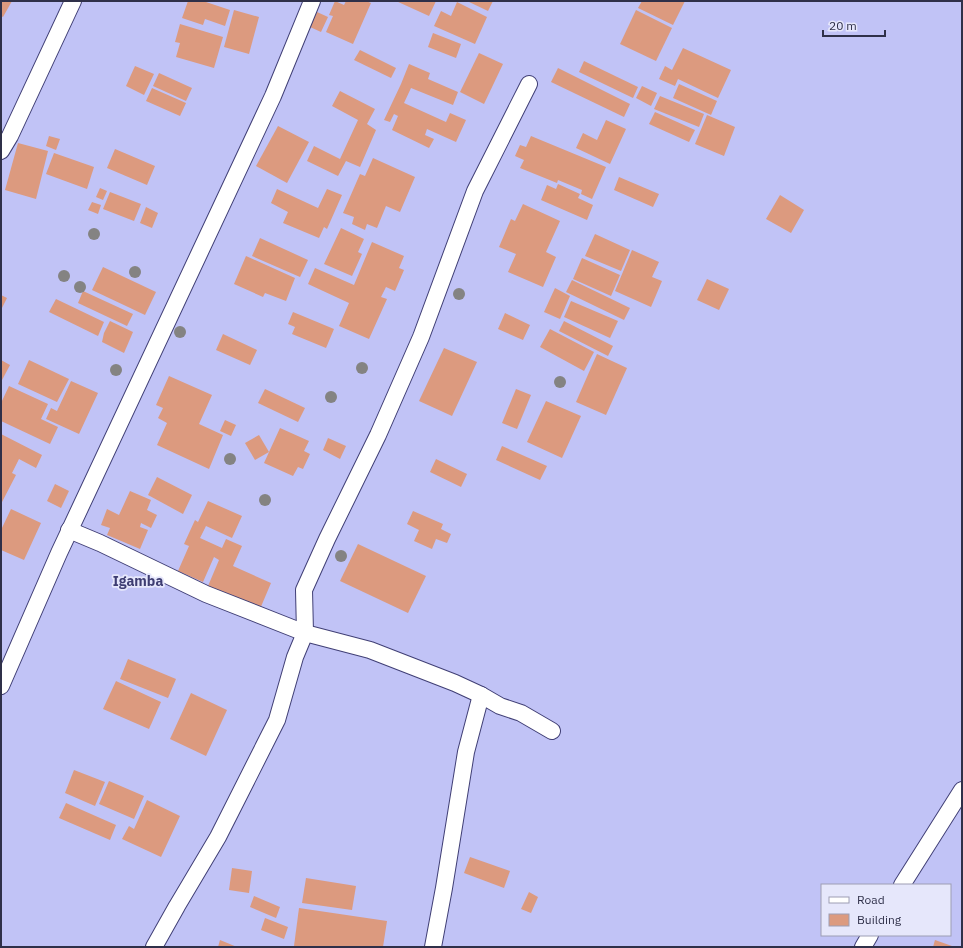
<svg xmlns="http://www.w3.org/2000/svg" width="963" height="948" viewBox="0 0 963 948" font-family="'IBM Plex Sans',sans-serif">
<style>
.building{fill:#dc9a7f}
.lines{fill:none;stroke-linecap:round;stroke-linejoin:round}
.minor-casing{stroke:#403f75;stroke-width:18}
.minor{stroke:#fff;stroke-width:16}
.tree{fill:#848382}
.labels{text-anchor:middle;stroke-width:3.5;stroke-linejoin:round;paint-order:stroke}
.quarter-label{font-size:14px;font-weight:bold;fill:#3e3d72;stroke:#e6e7fb}
</style>
<rect width="100%" height="100%" fill="#c1c3f6"/>
<g class="building">
<path d="M 1,1 L 12,1 L 3,17 L 1,16 Z"/>
<path d="M 188,1 L 203,1 L 230,10 L 225,26 L 205,19 L 203,25 L 182,18 Z"/>
<path d="M 335,1 L 344,5 L 346,1 L 366,1 L 371,3 L 353,44 L 326,32 L 333,16 L 329,15 Z"/>
<path d="M 396,1 L 436,1 L 429,16 Z"/>
<path d="M 467,1 L 493,1 L 488,11 Z"/>
<path d="M 642,1 L 685,1 L 673,25 L 638,8 Z"/>
<path d="M 457,2 L 487,17 L 475,44 L 434,26 L 441,11 L 451,16 Z"/>
<path d="M 234,10 L 259,17 L 249,54 L 224,47 Z"/>
<path d="M 636,10 L 672,28 L 656,61 L 620,44 Z"/>
<path d="M 317,12 L 328,17 L 321,32 L 310,27 Z"/>
<path d="M 180,24 L 223,37 L 214,68 L 176,57 L 180,43 L 175,42 Z"/>
<path d="M 433,33 L 461,44 L 456,58 L 428,47 Z"/>
<path d="M 683,48 L 731,70 L 718,98 L 678,79 L 675,86 L 659,79 L 665,66 L 672,70 Z"/>
<path d="M 360,50 L 396,68 L 391,78 L 354,60 Z"/>
<path d="M 479,53 L 503,64 L 484,104 L 460,92 Z"/>
<path d="M 584,61 L 638,87 L 633,98 L 579,72 Z"/>
<path d="M 409,64 L 430,73 L 428,79 L 458,92 L 453,105 L 411,88 L 404,103 L 446,122 L 450,113 L 466,120 L 456,142 L 427,129 L 425,135 L 434,139 L 429,148 L 392,130 L 398,116 L 394,114 L 390,122 L 384,120 L 401,84 Z"/>
<path d="M 135,66 L 154,74 L 144,95 L 126,86 Z"/>
<path d="M 558,68 L 630,104 L 624,117 L 551,82 Z"/>
<path d="M 159,73 L 192,88 L 186,101 L 153,86 Z"/>
<path d="M 679,84 L 717,101 L 711,115 L 673,98 Z"/>
<path d="M 642,86 L 657,93 L 651,106 L 636,98 Z"/>
<path d="M 152,88 L 186,103 L 180,116 L 146,101 Z"/>
<path d="M 340,91 L 375,109 L 367,124 L 376,130 L 360,167 L 346,161 L 338,176 L 307,161 L 314,146 L 340,159 L 358,120 L 332,106 Z"/>
<path d="M 660,96 L 704,114 L 699,127 L 654,109 Z"/>
<path d="M 655,112 L 695,130 L 689,142 L 649,124 Z"/>
<path d="M 707,115 L 735,127 L 724,156 L 695,144 Z"/>
<path d="M 606,120 L 626,129 L 610,164 L 576,148 L 583,133 L 597,140 Z"/>
<path d="M 278,126 L 309,142 L 287,183 L 256,166 Z"/>
<path d="M 49,136 L 60,139 L 56,150 L 46,146 Z"/>
<path d="M 531,136 L 606,167 L 592,199 L 581,194 L 582,190 L 558,180 L 557,183 L 520,168 L 524,160 L 515,156 L 520,145 L 526,147 Z"/>
<path d="M 18,143 L 48,151 L 36,199 L 5,190 Z"/>
<path d="M 115,149 L 155,166 L 147,185 L 107,168 Z"/>
<path d="M 54,153 L 94,167 L 87,189 L 46,174 Z"/>
<path d="M 373,158 L 415,177 L 400,212 L 386,206 L 377,228 L 367,224 L 365,230 L 352,224 L 354,217 L 343,213 L 360,174 L 365,176 Z"/>
<path d="M 619,177 L 659,194 L 653,207 L 614,190 Z"/>
<path d="M 558,184 L 580,194 L 578,198 L 593,205 L 587,220 L 541,200 L 547,185 L 556,189 Z"/>
<path d="M 100,188 L 107,191 L 103,200 L 96,197 Z"/>
<path d="M 277,189 L 318,208 L 327,189 L 342,195 L 327,229 L 324,227 L 319,238 L 283,223 L 288,212 L 271,203 Z"/>
<path d="M 110,192 L 141,204 L 134,221 L 103,209 Z"/>
<path d="M 780,195 L 804,210 L 791,233 L 766,219 Z"/>
<path d="M 92,202 L 101,205 L 98,214 L 88,210 Z"/>
<path d="M 523,204 L 560,221 L 546,252 L 556,257 L 543,287 L 508,272 L 516,254 L 499,247 L 511,219 L 515,221 Z"/>
<path d="M 146,207 L 158,213 L 152,228 L 140,223 Z"/>
<path d="M 341,228 L 364,239 L 358,252 L 362,254 L 352,276 L 324,264 Z"/>
<path d="M 595,234 L 630,250 L 621,271 L 585,256 Z"/>
<path d="M 260,238 L 308,260 L 300,277 L 252,256 Z"/>
<path d="M 372,242 L 404,256 L 399,268 L 404,270 L 395,291 L 386,287 L 381,297 L 387,299 L 369,339 L 339,326 L 349,303 L 308,284 L 315,268 L 354,285 Z"/>
<path d="M 632,250 L 659,262 L 652,277 L 662,281 L 651,307 L 615,291 Z"/>
<path d="M 246,256 L 295,278 L 286,301 L 265,293 L 263,297 L 234,284 Z"/>
<path d="M 582,258 L 620,275 L 611,296 L 573,279 Z"/>
<path d="M 103,267 L 156,292 L 145,315 L 92,290 Z"/>
<path d="M 707,279 L 729,289 L 719,310 L 697,300 Z"/>
<path d="M 572,280 L 630,308 L 624,320 L 566,292 Z"/>
<path d="M 555,288 L 570,296 L 560,319 L 544,312 Z"/>
<path d="M 83,291 L 133,314 L 127,326 L 78,303 Z"/>
<path d="M 1,295 L 7,298 L 1,310 Z"/>
<path d="M 56,299 L 104,322 L 98,336 L 49,312 Z"/>
<path d="M 571,301 L 618,321 L 610,338 L 564,317 Z"/>
<path d="M 293,312 L 334,329 L 326,348 L 292,334 L 295,327 L 288,324 Z"/>
<path d="M 505,313 L 530,325 L 523,340 L 498,329 Z"/>
<path d="M 110,321 L 133,332 L 124,353 L 102,342 L 104,333 Z"/>
<path d="M 564,321 L 613,346 L 608,356 L 559,331 Z"/>
<path d="M 550,329 L 594,352 L 584,371 L 540,347 Z"/>
<path d="M 223,334 L 257,350 L 250,365 L 216,350 Z"/>
<path d="M 444,348 L 477,362 L 452,416 L 419,401 Z"/>
<path d="M 597,354 L 627,368 L 606,415 L 576,402 Z"/>
<path d="M 1,360 L 10,365 L 1,382 Z"/>
<path d="M 29,360 L 69,379 L 57,402 L 18,384 Z"/>
<path d="M 169,376 L 212,395 L 199,424 L 223,435 L 209,469 L 157,445 L 167,423 L 158,418 L 163,408 L 156,405 Z"/>
<path d="M 71,381 L 98,393 L 79,434 L 46,419 L 51,408 L 57,411 Z"/>
<path d="M 9,386 L 48,404 L 41,419 L 58,427 L 50,444 L 1,421 L 1,403 Z"/>
<path d="M 265,389 L 305,408 L 298,422 L 258,403 Z"/>
<path d="M 516,389 L 531,395 L 517,429 L 502,423 Z"/>
<path d="M 546,401 L 581,416 L 562,458 L 527,442 Z"/>
<path d="M 225,420 L 236,425 L 231,436 L 220,431 Z"/>
<path d="M 280,428 L 309,441 L 304,451 L 310,454 L 303,469 L 298,467 L 293,476 L 264,463 Z"/>
<path d="M 1,434 L 42,455 L 36,468 L 19,459 L 12,473 L 16,475 L 1,504 Z"/>
<path d="M 259,435 L 269,452 L 255,460 L 245,443 Z"/>
<path d="M 328,438 L 346,446 L 340,459 L 323,450 Z"/>
<path d="M 502,446 L 547,466 L 540,480 L 496,460 Z"/>
<path d="M 436,459 L 467,474 L 461,487 L 430,472 Z"/>
<path d="M 157,477 L 192,495 L 183,514 L 148,495 Z"/>
<path d="M 55,484 L 69,491 L 61,508 L 47,501 Z"/>
<path d="M 130,491 L 151,500 L 147,510 L 157,515 L 151,528 L 141,523 L 140,527 L 148,530 L 140,549 L 107,535 L 110,528 L 101,525 L 107,509 L 119,515 Z"/>
<path d="M 208,501 L 242,516 L 232,538 L 206,526 L 200,538 L 222,548 L 226,539 L 242,546 L 233,566 L 271,583 L 260,609 L 208,586 L 219,560 L 214,557 L 203,582 L 178,571 L 189,546 L 184,544 L 195,520 L 198,522 Z"/>
<path d="M 11,509 L 41,523 L 24,560 L 1,550 L 1,530 Z"/>
<path d="M 413,511 L 443,524 L 441,529 L 451,534 L 447,543 L 436,539 L 432,549 L 414,541 L 419,530 L 407,524 Z"/>
<path d="M 358,544 L 426,576 L 408,613 L 340,581 Z"/>
<path d="M 128,659 L 176,679 L 168,698 L 120,679 Z"/>
<path d="M 116,681 L 161,702 L 149,729 L 103,709 Z"/>
<path d="M 191,693 L 227,710 L 206,756 L 170,739 Z"/>
<path d="M 74,770 L 105,782 L 95,806 L 65,793 Z"/>
<path d="M 109,781 L 144,796 L 134,819 L 99,804 Z"/>
<path d="M 147,800 L 180,816 L 161,857 L 122,839 L 129,826 L 134,829 Z"/>
<path d="M 66,803 L 116,825 L 110,840 L 59,818 Z"/>
<path d="M 470,857 L 510,871 L 504,888 L 464,873 Z"/>
<path d="M 232,868 L 252,871 L 249,893 L 229,890 Z"/>
<path d="M 306,878 L 356,886 L 352,910 L 302,903 Z"/>
<path d="M 529,892 L 538,897 L 531,913 L 521,909 Z"/>
<path d="M 254,896 L 280,907 L 276,918 L 250,907 Z"/>
<path d="M 299,908 L 387,921 L 383,947 L 294,946 Z"/>
<path d="M 265,918 L 288,927 L 284,939 L 261,930 Z"/>
<path d="M 220,940 L 237,947 L 218,947 Z"/>
<path d="M 935,940 L 952,946 L 952,947 L 933,947 Z"/>
</g>
<g class="lines">
<defs>
<g id="minor">
<path d="M 1,151 L 10,136 L 73,1"/>
<path d="M 69,530 L 100,543 L 206,594 L 305,633 L 370,650 L 455,683 L 481,695 L 500,706 L 521,713 L 552,731"/>
<path d="M 1,686 L 59,553 L 273,96 L 312,1"/>
<path d="M 902,885 L 962,790"/>
<path d="M 154,947 L 177,906 L 218,837 L 277,720 L 295,657 L 305,633 L 304,590 L 327,539 L 378,435 L 421,337 L 475,191 L 529,84"/>
<path d="M 433,947 L 444,888 L 466,752 L 481,695"/>
<path d="M 863,947 L 870,935"/>
</g>
</defs>
<use href="#minor" class="minor-casing"/>
<use href="#minor" class="minor"/>
</g>
<g class="tree">
<circle cx="94" cy="234" r="6"/>
<circle cx="135" cy="272" r="6"/>
<circle cx="64" cy="276" r="6"/>
<circle cx="80" cy="287" r="6"/>
<circle cx="459" cy="294" r="6"/>
<circle cx="180" cy="332" r="6"/>
<circle cx="362" cy="368" r="6"/>
<circle cx="116" cy="370" r="6"/>
<circle cx="560" cy="382" r="6"/>
<circle cx="331" cy="397" r="6"/>
<circle cx="230" cy="459" r="6"/>
<circle cx="265" cy="500" r="6"/>
<circle cx="341" cy="556" r="6"/>
</g>
<g class="labels">
<g class="quarter-label">
<text x="138" y="586">Igamba</text>
</g>
</g>
<rect width="963" height="948" fill="none" stroke="#2f3049" stroke-width="4"/>
<rect x="821" y="884" width="130" height="52" fill="#e6e7fb" stroke="#9d9eb4"/>
<rect x="829" y="897" width="20" height="6" fill="#ffffff" stroke="#9d9eb4"/>
<text x="857" y="904" font-size="12" fill="#2f3049">Road</text>
<rect x="829" y="914" width="20" height="12" fill="#dc9a7f" stroke="#9d9eb4"/>
<text x="857" y="924" font-size="12" fill="#2f3049">Building</text>
<path d="M823 30v6h62v-6" fill="none" stroke="#2f3049" stroke-width="2"/>
<text x="829" y="30" font-size="12" fill="#2f3049" stroke="#e6e7fb" stroke-width="3" paint-order="stroke">20 m</text>
</svg>
